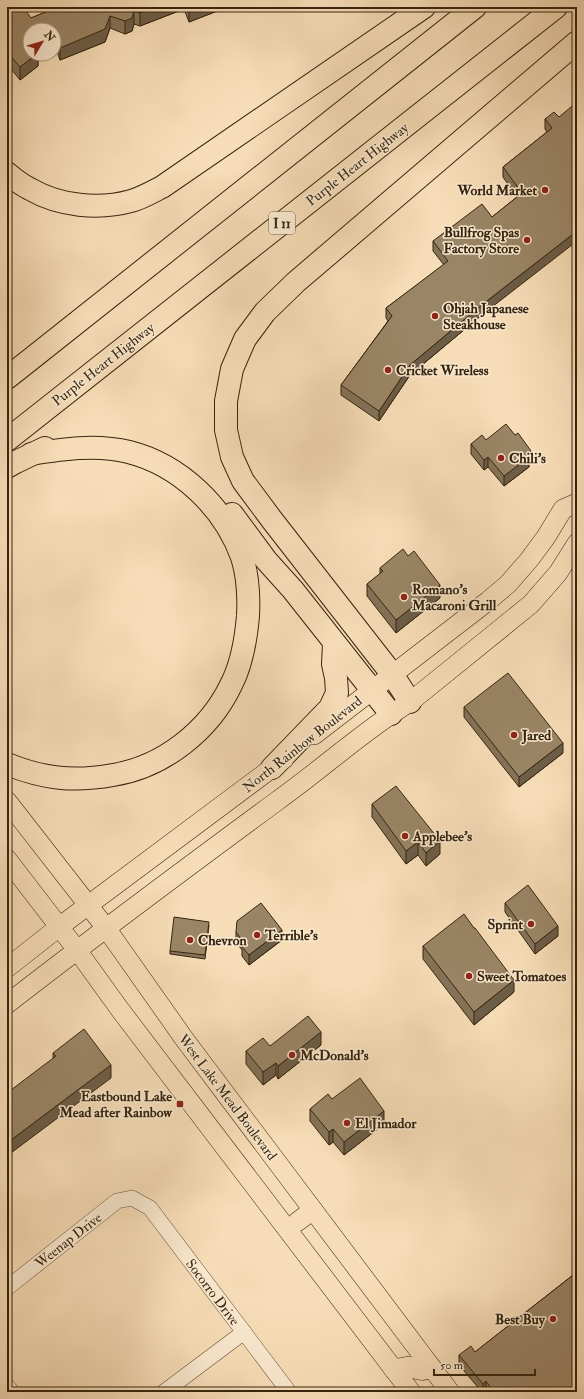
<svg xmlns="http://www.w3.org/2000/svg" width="584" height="1399" viewBox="0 0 584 1399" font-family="'IM FELL Double Pica',serif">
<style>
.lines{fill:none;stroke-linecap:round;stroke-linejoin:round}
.minor-casing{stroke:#665338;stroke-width:16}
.major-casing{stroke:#36250e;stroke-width:20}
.highway-casing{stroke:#36250e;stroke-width:24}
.minor{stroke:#fae9d0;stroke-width:15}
.major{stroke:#f7ddb7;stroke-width:19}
.highway{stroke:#f7ddb7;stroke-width:22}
.wall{fill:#847258;stroke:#36250e}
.shaded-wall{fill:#6c5d47;stroke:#36250e}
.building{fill:#9a8566;stroke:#36250e}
.poi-dot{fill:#8f2418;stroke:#fae9d0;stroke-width:1.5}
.labels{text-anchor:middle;stroke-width:3;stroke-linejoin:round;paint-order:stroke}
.shield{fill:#fae9d0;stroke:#716048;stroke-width:1}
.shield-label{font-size:13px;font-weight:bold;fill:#36250e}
.street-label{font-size:14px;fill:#36250e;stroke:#fae9d0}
.poi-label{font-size:14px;font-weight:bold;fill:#36250e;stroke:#fae9d0;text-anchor:start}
</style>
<rect width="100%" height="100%" fill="#f7ddb7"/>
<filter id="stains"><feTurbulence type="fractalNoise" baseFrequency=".005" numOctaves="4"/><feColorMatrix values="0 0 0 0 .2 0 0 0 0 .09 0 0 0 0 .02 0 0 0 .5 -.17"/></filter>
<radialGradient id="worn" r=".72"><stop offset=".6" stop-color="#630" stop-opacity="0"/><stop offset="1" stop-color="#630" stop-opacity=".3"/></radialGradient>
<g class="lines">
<defs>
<g id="minor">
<path d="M 7,1288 L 117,1201 L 132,1198 L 150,1208 L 289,1392"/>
<path d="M 7,1386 L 12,1392"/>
<path d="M 164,1392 L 244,1332"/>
</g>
<g id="major">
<path d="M 314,735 L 488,601 L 508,584 L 529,560 L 546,537 L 563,509 L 577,503"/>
<path d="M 7,801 L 106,928 L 185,1040 L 450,1392"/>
<path d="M 7,859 L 77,950 L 121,1011 L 411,1392"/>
<path d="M 7,968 L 59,927 L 284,759"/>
<path d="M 7,1004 C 96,935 186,868 277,801 C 322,769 363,731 410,702 L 531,604 L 558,573 L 577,543"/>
<path d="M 297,1222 L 313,1210"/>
<path d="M 393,1369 L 409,1366 C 418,1371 423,1372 432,1368"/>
</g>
<g id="highway">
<path d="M 7,173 C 14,179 22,185 30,189 C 59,206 99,210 131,201 C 142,198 152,192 162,187 L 424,7"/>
<path d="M 7,378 L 475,7"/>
<path d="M 7,440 L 556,7"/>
<path d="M 7,467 L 16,462 L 45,448"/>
<path d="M 232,514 L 266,560 L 293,590 L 391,714"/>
<path d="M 410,702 L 392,674 L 272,520 L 243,481 L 232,457 L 226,430 L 226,401 L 232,369 L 245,339 L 265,312 L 296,282 L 577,42"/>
<path d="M 7,764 C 44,779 74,782 113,775 C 163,767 209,731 231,685 C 242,664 246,639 248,616 C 249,597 248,576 242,557 C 224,507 180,465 129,452 C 96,444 63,449 31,454"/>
<path d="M 272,768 L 330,708 L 337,693 L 336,678 L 333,664 L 334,643"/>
</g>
</defs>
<use href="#minor" class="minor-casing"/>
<use href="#major" class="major-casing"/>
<use href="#highway" class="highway-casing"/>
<use href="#minor" class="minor"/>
<use href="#major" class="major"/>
<use href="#highway" class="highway"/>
</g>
<g class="wall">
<path d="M 7,7 L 31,18 L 58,7 L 225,7 L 225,8 L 189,22 L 184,9 L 140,26 L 134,24 L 132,31 L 125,34 L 110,28 L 105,42 L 60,60 L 55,46 L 38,59 L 38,66 L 20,80 L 7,64 Z"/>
<path d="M 559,117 L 483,314 L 410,375 L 379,421 L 341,395 L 341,385 L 388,321 L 386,318 L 386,308 L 444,265 L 433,251 L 433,241 L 492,217 L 517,197 L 503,177 L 503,167 L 547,132 L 545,129 L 545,119 Z"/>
<path d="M 486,440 L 531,461 L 529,463 L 529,467 L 504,486 L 488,467 L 484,470 L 471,454 L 471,444 Z"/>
<path d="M 380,568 L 440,598 L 396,633 L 367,596 L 367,584 L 380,574 Z"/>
<path d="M 464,707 L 563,753 L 519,787 L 464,717 Z"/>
<path d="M 372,804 L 440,854 L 426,866 L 418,855 L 406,864 L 372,817 Z"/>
<path d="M 505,903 L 558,936 L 535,954 L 505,912 Z"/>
<path d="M 209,925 L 205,959 L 170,954 L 170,951 Z"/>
<path d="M 474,928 L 514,992 L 474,1025 L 423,959 L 423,946 Z"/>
<path d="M 236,932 L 282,940 L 249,965 L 242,956 L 242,950 L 236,942 Z"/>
<path d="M 321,1045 L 278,1079 L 276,1075 L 263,1085 L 246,1064 L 246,1051 L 270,1046 Z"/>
<path d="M 53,1053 L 111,1078 L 53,1058 Z"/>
<path d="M 332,1099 L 384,1124 L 344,1155 L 333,1142 L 329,1145 L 310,1121 L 310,1109 Z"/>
<path d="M 577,1263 L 577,1392 L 486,1392 L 486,1391 L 485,1392 L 482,1392 L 459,1365 L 459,1355 L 475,1352 L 573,1275 L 573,1267 Z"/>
</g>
<g class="shaded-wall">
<path d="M 156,7 L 184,7 L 184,9 L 140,26 L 140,13 Z"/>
<path d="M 196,7 L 225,7 L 225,8 L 189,22 L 189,10 Z"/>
<path d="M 134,11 L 134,24 L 132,31 L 125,34 L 125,21 Z"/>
<path d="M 110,16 L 110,28 L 105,42 L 60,60 L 60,48 Z"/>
<path d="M 55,33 L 55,46 L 54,47 L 54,34 Z"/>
<path d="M 37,54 L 45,54 L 38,59 L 38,66 L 20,80 L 20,67 Z"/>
<path d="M 577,231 L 577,241 L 483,314 L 410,375 L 379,421 L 379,411 L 410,365 L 483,304 Z"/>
<path d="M 531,451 L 531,461 L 529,463 L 529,467 L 504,486 L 504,476 Z"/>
<path d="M 488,457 L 488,467 L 484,470 L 484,460 Z"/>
<path d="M 440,585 L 440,598 L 396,633 L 396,620 Z"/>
<path d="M 563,743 L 563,753 L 519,787 L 519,777 Z"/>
<path d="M 440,841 L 440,854 L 426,866 L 426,853 Z"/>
<path d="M 418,842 L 418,855 L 406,864 L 406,851 Z"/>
<path d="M 558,926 L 558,936 L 535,954 L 535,944 Z"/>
<path d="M 282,930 L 282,940 L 249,965 L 249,955 Z"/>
<path d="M 514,980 L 514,992 L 474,1025 L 474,1012 Z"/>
<path d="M 321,1032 L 321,1045 L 278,1079 L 278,1066 Z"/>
<path d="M 276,1063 L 276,1075 L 263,1085 L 263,1072 Z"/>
<path d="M 111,1065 L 111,1078 L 7,1156 L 7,1143 Z"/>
<path d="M 384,1111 L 384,1124 L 344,1155 L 344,1142 Z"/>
<path d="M 333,1129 L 333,1142 L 329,1145 L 329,1132 Z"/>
<path d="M 486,1381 L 486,1391 L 485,1392 L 483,1392 L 483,1384 Z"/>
</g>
<g class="building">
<path d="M 7,7 L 23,7 L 31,18 L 58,7 L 156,7 L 140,13 L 134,11 L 132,18 L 125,21 L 110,16 L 105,29 L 60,48 L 55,33 L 54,34 L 54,30 L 30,30 L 30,54 L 37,54 L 20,67 L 7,52 Z"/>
<path d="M 188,7 L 196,7 L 189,10 Z"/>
<path d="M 577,102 L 577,231 L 483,304 L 410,365 L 379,411 L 341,385 L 392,316 L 386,308 L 448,261 L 433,241 L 482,204 L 492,217 L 522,193 L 503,167 L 552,128 L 545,119 L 554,112 L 559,117 Z"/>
<path d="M 506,424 L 515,435 L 518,433 L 531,451 L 527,455 L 529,457 L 504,476 L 488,457 L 484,460 L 471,444 L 482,435 L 486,440 Z"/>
<path d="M 403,549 L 408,556 L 414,551 L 440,585 L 396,620 L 367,584 L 383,571 L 380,568 Z"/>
<path d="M 508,673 L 563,743 L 519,777 L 464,707 Z"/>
<path d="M 396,786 L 440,841 L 426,853 L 418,842 L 406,851 L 372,804 Z"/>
<path d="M 528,885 L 558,926 L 535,944 L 505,903 Z"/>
<path d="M 261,903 L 282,930 L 249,955 L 242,947 L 245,944 L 236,932 L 237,921 Z"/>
<path d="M 464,914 L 474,928 L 475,928 L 514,980 L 474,1012 L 423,946 Z"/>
<path d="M 174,917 L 209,922 L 205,955 L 170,951 Z"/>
<path d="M 308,1016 L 321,1032 L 278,1066 L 276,1063 L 263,1072 L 246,1051 L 263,1038 L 270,1046 Z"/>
<path d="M 84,1029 L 111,1065 L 7,1143 L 7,1093 L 56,1056 L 53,1053 Z"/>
<path d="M 360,1078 L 384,1111 L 344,1142 L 333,1129 L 329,1132 L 310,1109 L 328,1094 L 332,1099 Z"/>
<path d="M 577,1263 L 577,1392 L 494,1392 L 486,1381 L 483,1384 L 459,1355 L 471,1346 L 475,1352 L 577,1272 L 573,1267 Z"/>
</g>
<g class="poi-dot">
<circle cx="545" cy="190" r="4"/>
<circle cx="527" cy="240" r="4"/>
<circle cx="435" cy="316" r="4"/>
<circle cx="388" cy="370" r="4"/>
<circle cx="501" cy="458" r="4"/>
<circle cx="404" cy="597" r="4"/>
<circle cx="514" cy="735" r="4"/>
<circle cx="405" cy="836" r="4"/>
<circle cx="531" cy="924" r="4"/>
<circle cx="257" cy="935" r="4"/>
<circle cx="190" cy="940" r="4"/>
<circle cx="469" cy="976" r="4"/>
<circle cx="292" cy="1055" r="4"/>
<rect x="176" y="1100" width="8" height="8" rx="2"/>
<circle cx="347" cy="1123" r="4"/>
<circle cx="553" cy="1319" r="4"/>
</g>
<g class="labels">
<rect class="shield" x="269" y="212" width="26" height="22" rx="3"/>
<g class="shield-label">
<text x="282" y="228">I 11</text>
</g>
<g class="street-label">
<text transform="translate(357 164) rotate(-38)" y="5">Purple Heart Highway</text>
<text transform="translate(103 364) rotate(-38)" y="5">Purple Heart Highway</text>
<text transform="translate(302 744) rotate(-38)" y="5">North Rainbow Boulevard</text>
<text transform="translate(228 1097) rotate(53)" y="5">West Lake Mead Boulevard</text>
<text transform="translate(68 1240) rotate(-38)" y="5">Weenap Drive</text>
<text transform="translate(213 1292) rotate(53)" y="5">Socorro Drive</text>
</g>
<g class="poi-label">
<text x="537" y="195" text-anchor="end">World Market</text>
<text x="519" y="237" text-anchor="end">Bullfrog Spas<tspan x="519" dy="16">Factory Store</tspan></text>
<text x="443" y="313">Ohjah Japanese<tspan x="443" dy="16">Steakhouse</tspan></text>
<text x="396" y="375">Cricket Wireless</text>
<text x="509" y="463">Chili's</text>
<text x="412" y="594">Romano's<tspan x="412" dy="16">Macaroni Grill</tspan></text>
<text x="522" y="740">Jared</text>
<text x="413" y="841">Applebee's</text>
<text x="523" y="929" text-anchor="end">Sprint</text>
<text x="265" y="940">Terrible's</text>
<text x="198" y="945">Chevron</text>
<text x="477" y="981">Sweet Tomatoes</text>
<text x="300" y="1060">McDonald's</text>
<text x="172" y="1101" text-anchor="end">Eastbound Lake<tspan x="172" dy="16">Mead after Rainbow</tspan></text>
<text x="355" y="1128">El Jimador</text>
<text x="545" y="1324" text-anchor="end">Best Buy</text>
</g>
</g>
<rect width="584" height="1399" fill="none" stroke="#f7ddb7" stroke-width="24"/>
<rect x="8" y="8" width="568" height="1383" fill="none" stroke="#36250e" stroke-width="2"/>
<rect x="12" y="12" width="560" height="1375" fill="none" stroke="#36250e"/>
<g transform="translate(42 42) rotate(52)"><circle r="19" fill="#fae9d0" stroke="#ac9b82"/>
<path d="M0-3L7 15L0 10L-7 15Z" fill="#8f2418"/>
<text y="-6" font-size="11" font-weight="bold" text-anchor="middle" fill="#36250e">N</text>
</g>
<path d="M434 1369v6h101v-6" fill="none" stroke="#36250e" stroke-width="2"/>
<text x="440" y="1369" font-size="12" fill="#36250e" stroke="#fae9d0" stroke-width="3" paint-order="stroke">50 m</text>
<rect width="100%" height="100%" filter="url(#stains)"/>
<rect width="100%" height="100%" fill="url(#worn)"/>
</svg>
